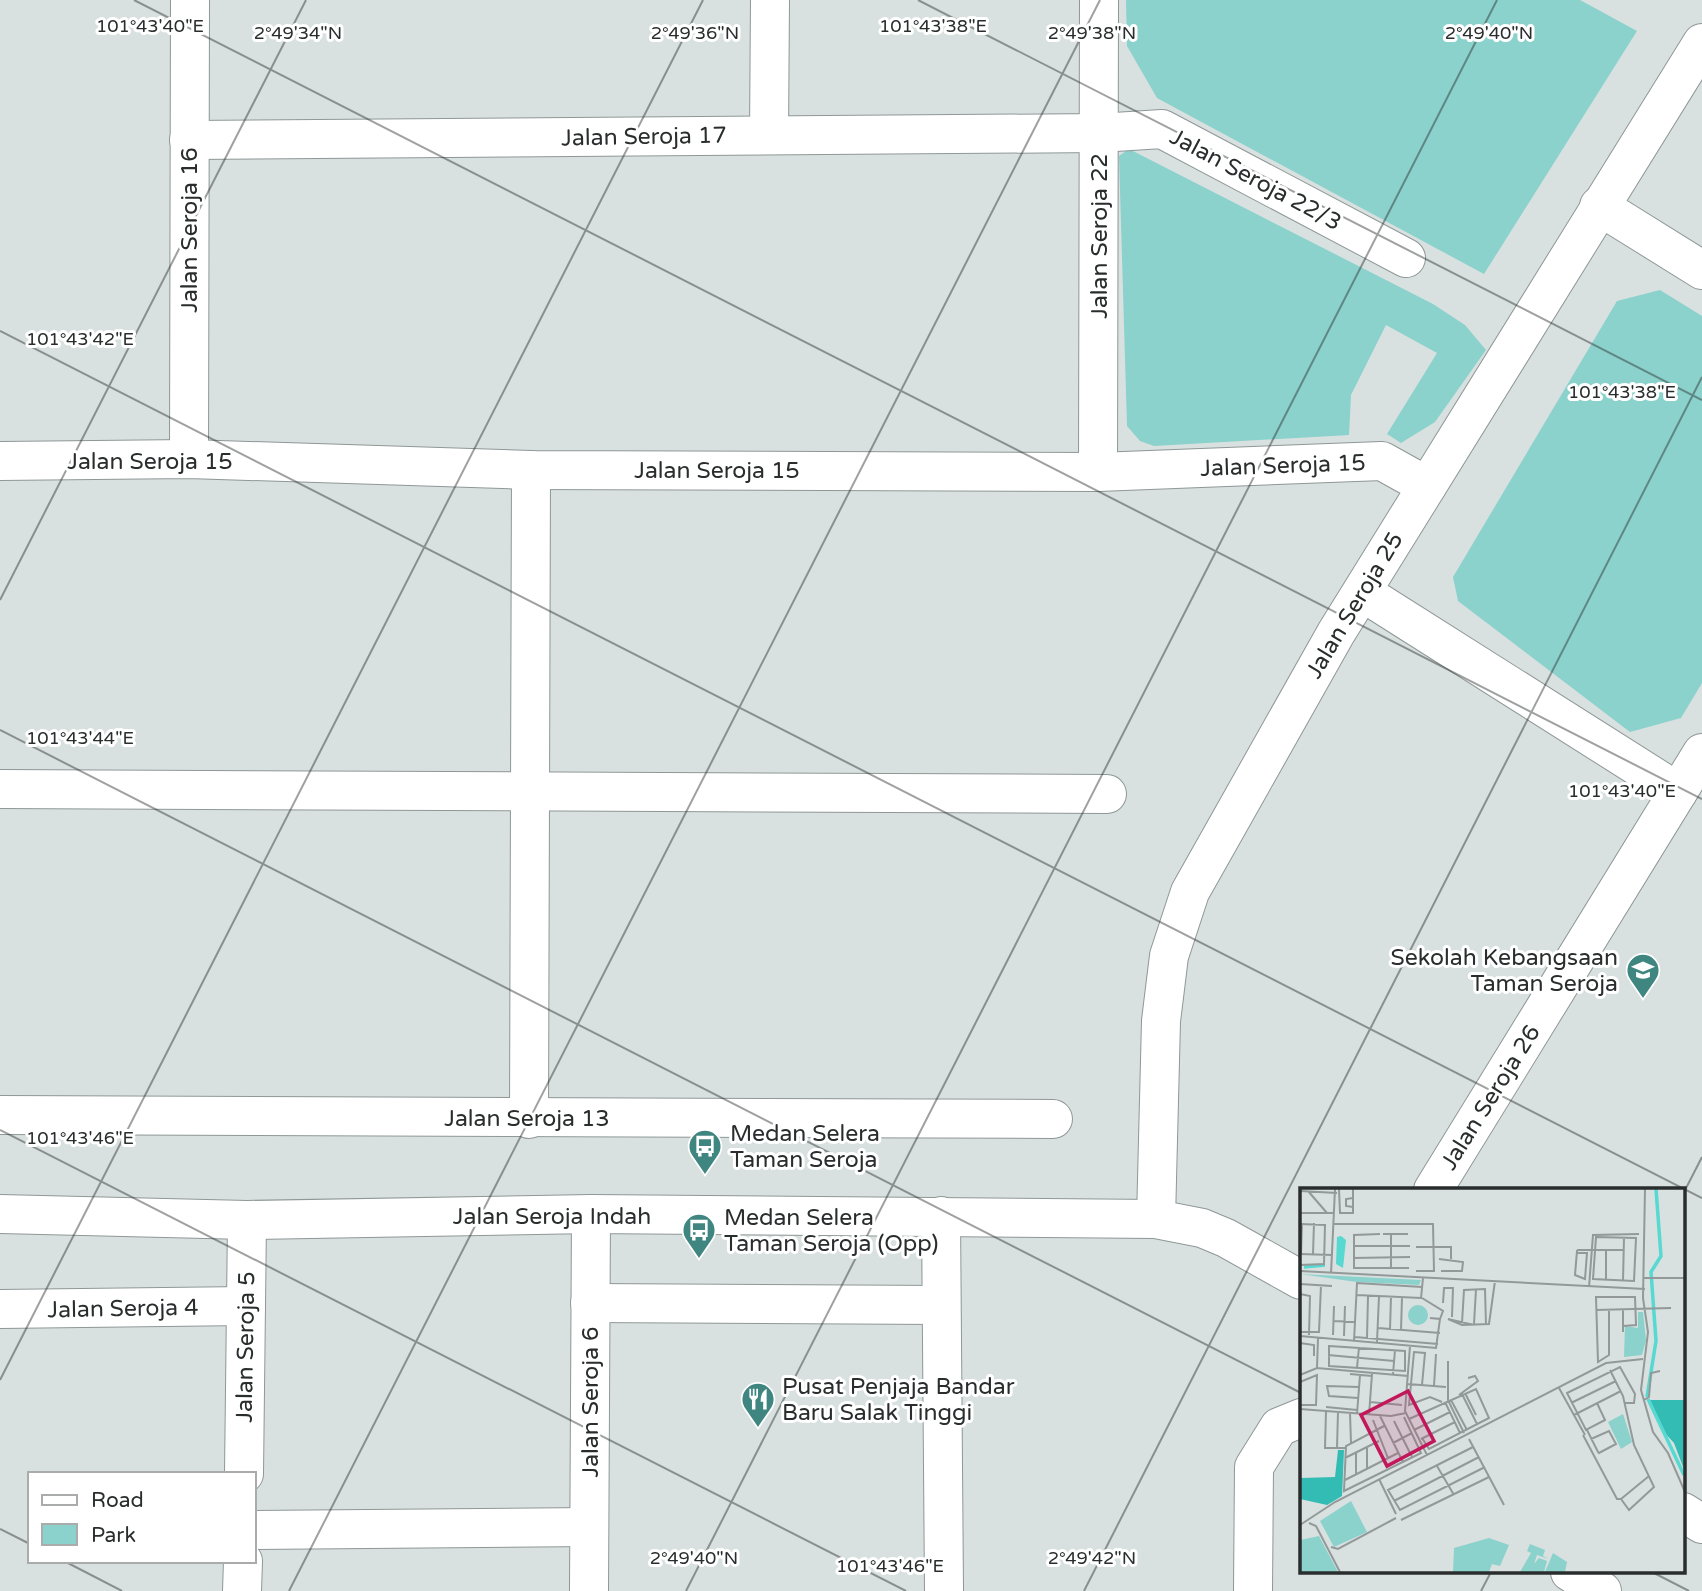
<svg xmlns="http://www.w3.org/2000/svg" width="1702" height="1591" viewBox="0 0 1702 1591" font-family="'Varela Round',sans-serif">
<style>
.green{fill:#8bd1cc}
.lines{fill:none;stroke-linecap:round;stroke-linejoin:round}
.minor-casing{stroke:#8f9797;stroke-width:40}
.tertiary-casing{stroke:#8f9797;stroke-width:40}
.minor{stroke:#fff;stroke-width:38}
.tertiary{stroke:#fff;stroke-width:38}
.ticks{fill:none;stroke:#2a2d2d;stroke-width:2;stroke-opacity:0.45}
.labels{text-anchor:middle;stroke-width:6;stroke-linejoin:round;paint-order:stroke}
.street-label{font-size:23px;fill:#2a2d2d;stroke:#fff}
.poi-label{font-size:23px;fill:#2a2d2d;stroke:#fff;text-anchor:start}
.inset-river{fill:none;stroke:#57d8d0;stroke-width:3.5}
.inset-road{fill:none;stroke:#929998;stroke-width:2}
.view{fill:#c2185b;fill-opacity:0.15;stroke:#c2185b;stroke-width:3.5}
.inset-edge{fill:none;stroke:#2a2d2d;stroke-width:3.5}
.ticks-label{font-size:18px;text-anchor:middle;fill:#2a2d2d;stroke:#fff;stroke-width:6;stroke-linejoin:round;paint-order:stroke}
</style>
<rect width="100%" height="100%" fill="#d8e1e0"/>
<g class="green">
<path d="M 1126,0 L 1580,0 L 1637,31 L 1484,274 L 1157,98 L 1127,46 Z"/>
<path d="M 1129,149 L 1433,304 L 1465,325 L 1486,350 L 1435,422 L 1401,443 L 1387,434 L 1437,353 L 1386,325 L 1351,395 L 1349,435 L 1154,446 L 1140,441 L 1127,426 L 1119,156 Z"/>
<path d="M 1660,290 L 1702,316 L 1702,683 L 1681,718 L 1630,732 L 1458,601 L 1453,577 L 1617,301 Z"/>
</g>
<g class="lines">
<defs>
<g id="minor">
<path d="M 769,135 L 770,0"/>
<path d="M 189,140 L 1099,133 L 1162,129 L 1406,258"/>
<path d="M 1599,206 L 1702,270"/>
<path d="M 189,459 L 190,0"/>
<path d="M 0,461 L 189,459 L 531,470 L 1098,472 L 1382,461 L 1427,486"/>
<path d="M 1098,472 L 1099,0"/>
<path d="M 1362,592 L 1678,792"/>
<path d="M 0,789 L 1107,794"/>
<path d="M 0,1115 L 1053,1119"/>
<path d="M 529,1119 L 531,470"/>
<path d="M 1433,1190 L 1702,753"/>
<path d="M 941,1216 L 944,1591"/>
<path d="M 590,1303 L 941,1305"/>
<path d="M 0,1309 L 246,1306"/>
<path d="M 244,1474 L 247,1220"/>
<path d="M 254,1530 L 589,1527"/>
<path d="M 1570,1572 L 1602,1591"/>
<path d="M 242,1591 L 243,1561"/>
<path d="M 589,1591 L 591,1214"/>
<path d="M 1253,1591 L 1254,1467 L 1279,1427 L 1301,1418"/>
</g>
<g id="tertiary">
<path d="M 0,1214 L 247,1220 L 591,1214 L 1156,1219 L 1202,1228 L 1226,1238 L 1301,1280"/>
<path d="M 1156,1219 L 1161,1021 L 1169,956 L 1190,892 L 1336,633 L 1702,43"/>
<path d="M 1683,1512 L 1702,1524"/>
</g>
</defs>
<use href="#minor" class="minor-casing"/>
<use href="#tertiary" class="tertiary-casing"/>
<use href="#minor" class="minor"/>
<use href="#tertiary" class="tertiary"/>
</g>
<path class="ticks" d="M 134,0 L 1702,799M 918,0 L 1702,400M 0,331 L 1702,1198M 0,600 L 306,0M 0,730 L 1301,1393M 0,1130 L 906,1591M 1683,1194 L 1702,1157M 0,1380 L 703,0M 0,1529 L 30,1544M 64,1561 L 122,1591M 1652,1572 L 1689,1591M 289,1591 L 1100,0M 686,1591 L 1497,0M 1084,1591 L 1702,377M 1481,1591 L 1491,1572"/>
<defs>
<symbol id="school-pin" viewBox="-11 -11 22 30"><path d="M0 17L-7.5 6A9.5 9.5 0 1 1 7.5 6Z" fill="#3f8681" stroke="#fff"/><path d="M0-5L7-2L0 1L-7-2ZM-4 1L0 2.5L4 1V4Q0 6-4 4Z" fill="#fff"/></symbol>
<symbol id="bus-pin" viewBox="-11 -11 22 30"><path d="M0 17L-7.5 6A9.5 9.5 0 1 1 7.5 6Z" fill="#3f8681" stroke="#fff"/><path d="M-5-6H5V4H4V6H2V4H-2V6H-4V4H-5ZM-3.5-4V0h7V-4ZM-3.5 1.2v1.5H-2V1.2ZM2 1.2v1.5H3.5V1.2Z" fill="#fff"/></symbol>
<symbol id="restaurant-pin" viewBox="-11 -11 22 30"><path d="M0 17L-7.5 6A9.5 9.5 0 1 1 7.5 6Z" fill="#3f8681" stroke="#fff"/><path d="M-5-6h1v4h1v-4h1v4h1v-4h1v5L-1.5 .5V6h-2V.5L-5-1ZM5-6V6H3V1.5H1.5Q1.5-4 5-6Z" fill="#fff"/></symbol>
</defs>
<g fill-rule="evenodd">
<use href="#school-pin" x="1624" y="951" width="38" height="52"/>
<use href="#bus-pin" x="686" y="1127" width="38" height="52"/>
<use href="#bus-pin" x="680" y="1211" width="38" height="52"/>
<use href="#restaurant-pin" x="739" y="1380" width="38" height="52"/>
</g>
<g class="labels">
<g class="street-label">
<text transform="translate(644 136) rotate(-1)" y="8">Jalan Seroja 17</text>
<text transform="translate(1256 179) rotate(28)" y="8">Jalan Seroja 22/3</text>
<text transform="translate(189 230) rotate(-90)" y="8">Jalan Seroja 16</text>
<text transform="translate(1099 236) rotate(-90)" y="8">Jalan Seroja 22</text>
<text x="150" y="469">Jalan Seroja 15</text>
<text transform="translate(1283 465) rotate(-2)" y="8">Jalan Seroja 15</text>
<text x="717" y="478">Jalan Seroja 15</text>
<text transform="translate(1354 605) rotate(-59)" y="8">Jalan Seroja 25</text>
<text transform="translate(1490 1097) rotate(-58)" y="8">Jalan Seroja 26</text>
<text x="527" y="1126">Jalan Seroja 13</text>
<text x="552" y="1224">Jalan Seroja Indah</text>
<text transform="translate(123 1308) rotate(-1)" y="8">Jalan Seroja 4</text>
<text transform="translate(245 1347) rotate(-89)" y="8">Jalan Seroja 5</text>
<text transform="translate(590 1402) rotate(-90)" y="8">Jalan Seroja 6</text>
</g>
<g class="poi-label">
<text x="1618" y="965" text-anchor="end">Sekolah Kebangsaan<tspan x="1618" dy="26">Taman Seroja</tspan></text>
<text x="730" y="1141">Medan Selera<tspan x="730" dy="26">Taman Seroja</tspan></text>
<text x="724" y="1225">Medan Selera<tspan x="724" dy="26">Taman Seroja (Opp)</tspan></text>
<text x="782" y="1394">Pusat Penjaja Bandar<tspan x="782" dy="26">Baru Salak Tinggi</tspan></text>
</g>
</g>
<g transform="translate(1300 1188)">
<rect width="385" height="385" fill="#d8e1e0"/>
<path d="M 0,86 L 121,92 L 119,97 L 57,94 ZM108 127a10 10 0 1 1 20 0a10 10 0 1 1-20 0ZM 338,124 L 343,124 L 346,152 L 342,167 L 324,169 L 325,138 L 338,140 ZM 19,348 L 38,384 L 0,384 L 0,352 ZM 230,356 L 245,362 L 243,368 L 249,371 L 237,367 L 234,376 L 239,370 L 247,373 L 244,384 L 220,384 L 231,365 L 227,363 ZM 253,365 L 267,374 L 265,384 L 245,384 Z" fill="#8bd1cc"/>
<path d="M 350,212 L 385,212 L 385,284 L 374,255 L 363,243 ZM 38,262 L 44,262 L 42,308 L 27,317 L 0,311 L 1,290 L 35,289 Z" fill="#32bcb4"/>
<path d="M 189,350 L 209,357 L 200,378 L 192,376 L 189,384 L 153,384 L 154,360 Z" fill="#8bd1cc"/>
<path d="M 323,226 L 332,254 L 321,261 L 308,234 ZM 51,313 L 67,344 L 34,359 L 20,333 Z" fill="#8bd1cc"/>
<path d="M 41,48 L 46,52 L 43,80 L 36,76 L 37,49 Z" fill="#57d8d0"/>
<path class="inset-river" d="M 4,79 L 25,77M 347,209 L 356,153 L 351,84 L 361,68 L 356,1M 348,211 L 384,287"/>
<path class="inset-road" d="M 39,1 L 40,25 L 53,25 L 53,1M 345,1 L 343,110 L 348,144 L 341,202 L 353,244 L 368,265 L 385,304M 0,3 L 37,5M 8,3 L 27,25M 53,19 L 46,18 L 46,11 L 53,10M 0,25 L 34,25M 0,36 L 25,37 L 24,76 L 0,77M 33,36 L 133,36 L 134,83 L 116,83M 80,46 L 54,47 L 54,80 L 109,80M 83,46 L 108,46M 91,46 L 91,80M 296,49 L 336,50 L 334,93 L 293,91 ZM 53,58 L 110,58M 116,59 L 151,59 L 151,71M 277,65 L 287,65 L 285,91 L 275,87 L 277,63 L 278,62 L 324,62M 0,66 L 32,67M 1,66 L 2,35M 13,66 L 14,35M 53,70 L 110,69M 139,71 L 163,74 L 162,83 L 141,83M 0,83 L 345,101M 31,86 L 35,1M 343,90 L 385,90M 306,92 L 306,62M 323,93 L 324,49M 0,96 L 32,98M 289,99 L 293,47 L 339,46M 0,106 L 10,108 L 9,147M 57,107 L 121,110 L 123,90M 122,110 L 143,123 L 140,131M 143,115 L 144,100 L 153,100 L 152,129M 296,122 L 371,120M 309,122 L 309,167 L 298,174 L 296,109 L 335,109 L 336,137 L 323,138M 33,133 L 56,134M 162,135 L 164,102 L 185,101 L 186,137M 174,136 L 176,101M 174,137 L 148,131 L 162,137 L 189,136 L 195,93M 78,140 L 140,145M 90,141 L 91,109M 101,142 L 102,109M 0,144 L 19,144 L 21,97M 323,144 L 323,122M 33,147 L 34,118M 0,148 L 136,160 L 140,131 L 130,130M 44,148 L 45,118M 55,149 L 138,156M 67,150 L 68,108M 54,153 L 57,95 L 122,99M 77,154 L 79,108M 0,155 L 14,157 L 14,168M 29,158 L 105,163 L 105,183 L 29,178 ZM 110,158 L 105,223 L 127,267M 28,167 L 94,173M 148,173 L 148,212 L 164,245M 17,180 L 18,150M 57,180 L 59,159M 310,182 L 323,208 L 334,257 L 354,299 L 329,322 L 321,311M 50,186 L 72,188M 93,186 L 95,162M 0,187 L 17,180 L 108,188M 0,194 L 17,187 L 16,217 L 0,217M 108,196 L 146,199M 122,197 L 125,165 L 114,164 L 109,217 L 130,209 L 142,214M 134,198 L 136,166M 259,200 L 285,247M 165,205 L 176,227M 162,206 L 177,236M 159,207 L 178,193 L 175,188 L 168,190M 58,210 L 29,208 L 27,198 L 59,199M 151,212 L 167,242M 344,212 L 349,209 L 351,185 L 360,183M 70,214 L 102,217M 145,214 L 160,245M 271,215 L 316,193M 297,215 L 305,232 L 286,242 L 267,205 L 320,179 L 335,206 L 334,215 L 324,215M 26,219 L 57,222M 0,221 L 91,228 L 106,225M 26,223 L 25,260 L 46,260M 50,225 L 51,255M 57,226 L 60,187M 69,227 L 72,186M 274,227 L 321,203M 80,228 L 103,274M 109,231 L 176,201 L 189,230 L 129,261 L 122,250M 73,232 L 88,270M 94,233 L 112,269M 84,238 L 46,258 L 44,303 L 121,265 L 104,229M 114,242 L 150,224M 287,242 L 298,264 L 299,265 L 316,256 L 309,243 L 291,251M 283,247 L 317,311 L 321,311M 121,251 L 155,234M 169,251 L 204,317M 93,255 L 112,245M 173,259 L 88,302 L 100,322 L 185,279M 37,260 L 38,224M 45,270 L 79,253M 137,278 L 154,307M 67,281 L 67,259M 56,286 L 56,264M 79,291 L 96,326M 45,292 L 98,265M 321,311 L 349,288M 94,313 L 179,269M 101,332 L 189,289M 9,335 L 16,338 L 40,384M 0,337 L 35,314 L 306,175 L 343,171M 31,359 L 38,361 L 96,330"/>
<path class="view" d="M 108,203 L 134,253 L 87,278 L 61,227 Z"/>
<rect width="385" height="385" class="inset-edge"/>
</g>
<g class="ticks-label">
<text x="150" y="32">101°43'40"E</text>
<text x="933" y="32">101°43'38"E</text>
<text x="298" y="39">2°49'34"N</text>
<text x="695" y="39">2°49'36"N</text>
<text x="1092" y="39">2°49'38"N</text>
<text x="1489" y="39">2°49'40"N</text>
<text x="80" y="345">101°43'42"E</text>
<text x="1622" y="398">101°43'38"E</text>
<text x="80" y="744">101°43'44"E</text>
<text x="1622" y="797">101°43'40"E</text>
<text x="80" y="1144">101°43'46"E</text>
<text x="694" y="1564">2°49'40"N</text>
<text x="1092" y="1564">2°49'42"N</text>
<text x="890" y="1572">101°43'46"E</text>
</g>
<rect x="28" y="1472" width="228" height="91" fill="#ffffff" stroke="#aaabab" stroke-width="2"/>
<rect x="42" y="1495" width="35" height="10" fill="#ffffff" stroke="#aaabab" stroke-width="2"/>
<text x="91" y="1507" font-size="21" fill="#2a2d2d">Road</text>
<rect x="42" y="1524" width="35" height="21" fill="#8bd1cc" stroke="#aaabab" stroke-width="2"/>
<text x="91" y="1542" font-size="21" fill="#2a2d2d">Park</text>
</svg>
